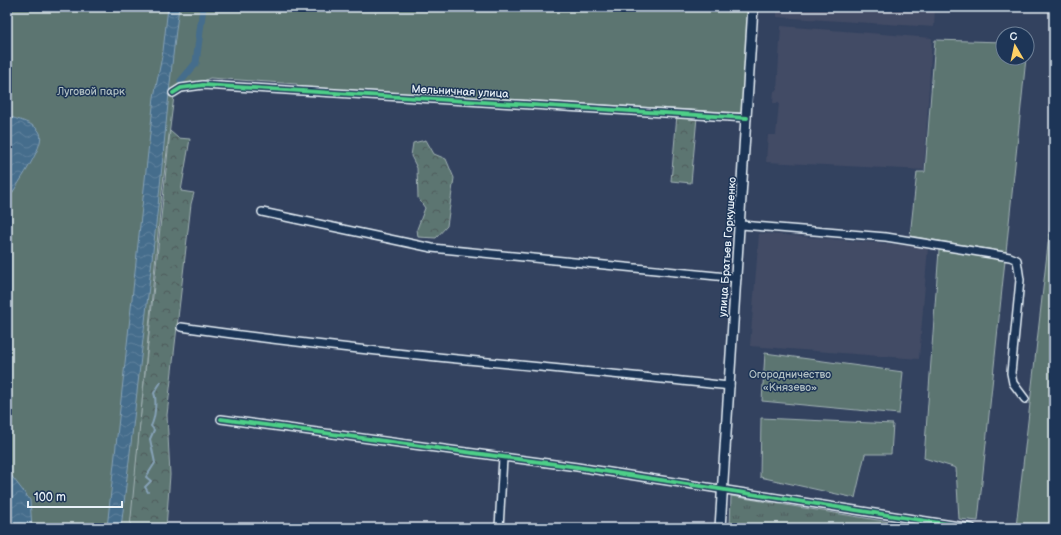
<svg xmlns="http://www.w3.org/2000/svg" width="1061" height="535" viewBox="0 0 1061 535" font-family="'Balsamiq Sans',sans-serif">
<style>
.built{fill:#424b65}
.grass{fill:url(#grass-tufts);stroke:#a2b2b4}
.forest{fill:url(#forest-crowns);stroke:#a2b2b4}
.green{fill:#5b7471;stroke:#a2b2b4}
.water{fill:url(#water-waves);stroke:#86a2b7}
.lines{fill:none;stroke-linecap:round;stroke-linejoin:round}
.stream{stroke:#86a2b7;stroke-width:2}
.canal{stroke:#456d8c;stroke-width:7}
.minor-casing{stroke:#e8f1f8;stroke-width:10}
.tertiary-casing{stroke:#e8f1f8;stroke-width:12}
.minor{stroke:#1d3557;stroke-width:7}
.tertiary{stroke:#1d3557;stroke-width:9}
.cycleway-casing{stroke:#1d3557;stroke-width:6}
.cycleway{stroke:#4dcf88;stroke-width:4}
.labels{text-anchor:middle;stroke-width:3;stroke-linejoin:round;paint-order:stroke}
.park-label{font-size:11px;fill:#b0bfc2;stroke:#1d3557}
.street-label{font-size:11px;fill:#e8f1f8;stroke:#1d3557}
</style>
<defs>
<pattern id="grass-tufts" width="24" height="20" patternUnits="userSpaceOnUse"><rect width="24" height="20" fill="#5b7471"/><path d="M3 7l-1-3M5 7V3M7 7l1-3M15 17l-1-3M17 17v-4M19 17l1-3" fill="none" stroke="#4f5c5c"/></pattern>
<pattern id="forest-crowns" width="20" height="18" patternUnits="userSpaceOnUse"><rect width="20" height="18" fill="#5b7471"/><path d="M2 6a3 3 0 1 1 6 0M12 15a3 3 0 1 1 6 0" fill="none" stroke="#4f5c5c"/></pattern>
<pattern id="water-waves" width="16" height="10" patternUnits="userSpaceOnUse"><rect width="16" height="10" fill="#456d8c"/><path d="M0 5q4-4 8 0t8 0" fill="none" stroke="#60829d"/></pattern>
</defs>
<rect width="100%" height="100%" fill="#33425f"/>
<filter id="ink" filterUnits="userSpaceOnUse"><feTurbulence type="fractalNoise" baseFrequency=".025" numOctaves="2"/><feDisplacementMap in="SourceGraphic" scale="8" xChannelSelector="R" yChannelSelector="G"/><feConvolveMatrix kernelMatrix="1 2 1 2 8 2 1 2 1" color-interpolation-filters="sRGB"/></filter>
<g filter="url(#ink)">
<g class="built">
<path d="M 777,7 L 935,7 L 934,27 L 777,17 Z"/>
<path d="M 781,26 L 932,38 L 924,170 L 766,162 L 768,135 L 776,135 L 779,103 L 773,103 L 774,91 L 777,90 Z"/>
<path d="M 759,233 L 928,247 L 919,359 L 750,346 Z"/>
</g>
<path class="grass" d="M 731,496 L 926,528 L 730,528 Z"/>
<g class="forest">
<path d="M 677,115 L 697,117 L 691,183 L 671,181 Z"/>
<path d="M 170,131 L 178,138 L 190,139 L 181,191 L 194,193 L 191,204 L 167,415 L 170,475 L 166,528 L 129,528 Z"/>
<path d="M 426,140 L 434,154 L 446,159 L 454,178 L 447,226 L 436,238 L 418,237 L 417,229 L 425,208 L 418,198 L 417,168 L 411,156 L 413,143 Z"/>
</g>
<g class="green">
<path d="M 7,7 L 748,7 L 744,113 L 297,87 L 297,84 L 210,78 C 204,80 201,83 196,87 C 189,91 181,92 174,96 L 162,191 L 130,528 L 7,528 Z"/>
<path d="M 935,40 L 1003,42 L 1003,58 L 1026,58 L 1006,252 L 910,236 L 917,172 L 925,172 Z"/>
<path d="M 1054,192 L 1054,528 L 1016,527 Z"/>
<path d="M 939,250 L 1005,260 L 978,521 L 959,519 L 956,468 L 924,458 Z"/>
<path d="M 765,353 L 903,372 L 899,414 L 762,401 Z"/>
<path d="M 761,418 L 893,424 L 891,454 L 865,454 L 855,498 L 760,477 Z"/>
</g>
<g class="water">
<path d="M 168,7 L 179,7 C 170,73 165,139 158,206 C 146,313 134,421 121,528 L 107,528 L 154,97 L 163,51 Z"/>
<path d="M 7,116 C 16,119 36,123 40,133 C 46,146 14,188 7,202 Z"/>
<path d="M 7,470 L 30,500 L 32,528 L 7,528 Z"/>
</g>
<g class="lines">
<path class="stream" d="M 148,492 L 145,487 L 151,481 L 146,477 L 155,463 L 150,439 L 154,430 L 151,426 C 155,419 157,400 154,393 L 161,382"/>
<path class="canal" d="M 181,81 L 196,63 L 203,7"/>
<defs>
<g id="minor">
<path d="M 173,93 L 181,88 L 203,85 L 747,118"/>
<path d="M 262,212 L 432,248 L 737,278"/>
<path d="M 741,225 L 886,237 L 1010,257 L 1017,260 L 1020,280 L 1011,373 L 1013,383 L 1025,399"/>
<path d="M 181,327 C 363,353 547,366 730,386"/>
<path d="M 221,419 L 577,467 L 972,528"/>
<path d="M 499,528 L 503,458"/>
</g>
<path id="tertiary" d="M 720,528 L 753,7"/>
</defs>
<use href="#minor" class="minor-casing"/>
<use href="#tertiary" class="tertiary-casing"/>
<use href="#minor" class="minor"/>
<use href="#tertiary" class="tertiary"/>
<defs>
<g id="cycleway">
<path d="M 173,93 L 181,88 L 203,85 L 747,118"/>
<path d="M 221,419 L 577,467 L 972,528"/>
</g>
</defs>
<use href="#cycleway" class="cycleway-casing"/>
<use href="#cycleway" class="cycleway"/>
</g>
</g>
<g class="labels">
<g class="park-label">
<text x="91" y="95">Луговой парк</text>
<text x="790" y="378">Огородничество<tspan x="790" dy="13">«Князево»</tspan></text>
</g>
<g class="street-label">
<text transform="translate(460 91) rotate(3)" y="4">Мельничная улица</text>
<text transform="translate(727 247) rotate(-86)" y="4">улица Братьев Горкушенко</text>
</g>
</g>
<rect width="1061" height="535" fill="none" stroke="#1d3557" stroke-width="24"/>
<rect x="12" y="12" width="1037" height="511" fill="none" stroke="#e8f1f8" stroke-width="1.5" filter="url(#ink)"/>
<g transform="translate(1015 46) rotate(351)"><circle r="19" fill="#1d3557" stroke="#6e8097"/>
<path d="M0-3L7 15L0 10L-7 15Z" fill="#ffd166"/>
<text y="-6" font-size="11" font-weight="bold" text-anchor="middle" fill="#e8f1f8">С</text>
</g>
<path d="M28 501v6h94v-6" fill="none" stroke="#e8f1f8" stroke-width="2"/>
<text x="34" y="501" font-size="12" fill="#e8f1f8" stroke="#1d3557" stroke-width="3" paint-order="stroke">100 m</text>
</svg>
